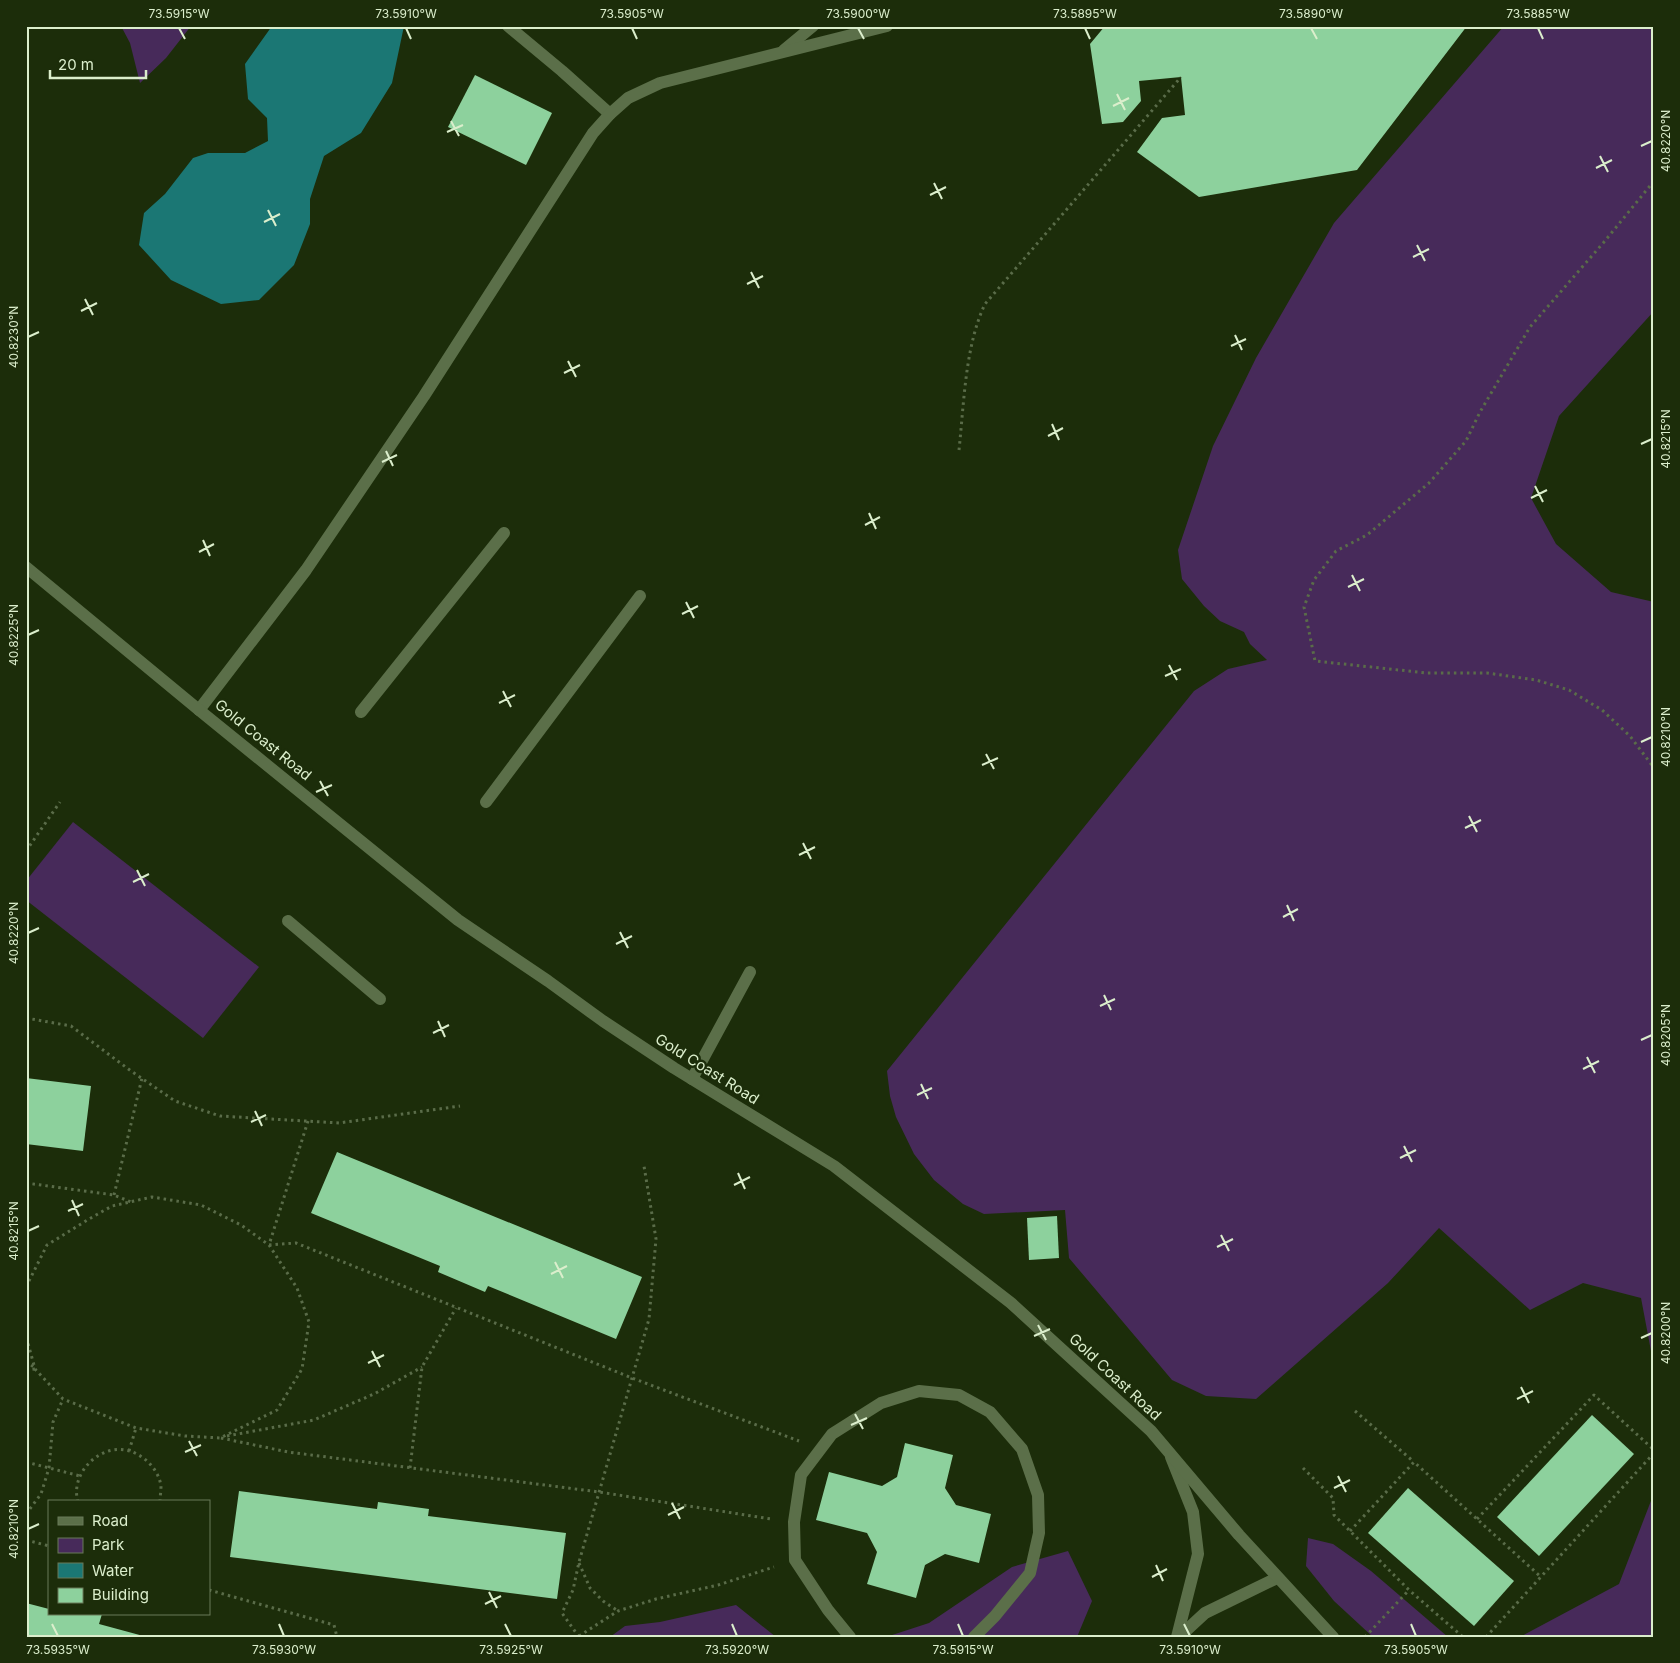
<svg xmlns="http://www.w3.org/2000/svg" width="1680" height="1663" viewBox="0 0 1680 1663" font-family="Inter,sans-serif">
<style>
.green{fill:#472a5a}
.water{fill:#1b7774}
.building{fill:#8dd19d}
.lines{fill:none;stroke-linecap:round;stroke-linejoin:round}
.path{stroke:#5a6c49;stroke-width:3;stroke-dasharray:2.5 4;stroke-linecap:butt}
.service{stroke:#5b6f49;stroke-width:12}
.minor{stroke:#5b6f49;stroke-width:12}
.ticks{fill:none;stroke:#dbeecc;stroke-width:2}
.labels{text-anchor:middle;stroke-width:5;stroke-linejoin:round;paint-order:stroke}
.street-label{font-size:15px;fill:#dbeecc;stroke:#1c2d0a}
.neatline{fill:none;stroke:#dbeecc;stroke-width:2}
.ticks-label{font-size:12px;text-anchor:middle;fill:#dbeecc}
</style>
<rect width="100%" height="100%" fill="#1c2d0a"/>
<g class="green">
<path d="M 121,26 L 191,26 L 166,58 L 140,83 L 130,43 Z"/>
<path d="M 1504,26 L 1654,26 L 1654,311 L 1559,416 L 1531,498 L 1556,544 L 1611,592 L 1654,602 L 1654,1367 L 1641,1298 L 1583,1283 L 1530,1310 L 1439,1228 L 1388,1283 L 1256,1399 L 1206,1396 L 1172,1380 L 1069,1258 L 1065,1210 L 984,1214 L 963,1204 L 934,1180 L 914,1154 L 896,1117 L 890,1096 L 887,1071 L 1194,691 L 1228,669 L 1267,660 L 1250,644 L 1244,632 L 1220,621 L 1204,606 L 1182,579 L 1178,550 L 1213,446 L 1256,358 L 1334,223 Z"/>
<path d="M 73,822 L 259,967 L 203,1038 L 26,900 L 26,881 Z"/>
<path d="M 1654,1493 L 1654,1637 L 1520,1637 L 1619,1584 Z"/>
<path d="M 1308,1538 L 1333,1544 L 1371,1571 L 1448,1637 L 1373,1637 L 1334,1601 L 1306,1566 Z"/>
<path d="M 1068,1551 L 1092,1601 L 1077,1637 L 886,1637 L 929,1623 L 1012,1567 Z"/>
<path d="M 736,1605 L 776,1637 L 610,1637 L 625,1626 L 660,1622 Z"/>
</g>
<path class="water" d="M 272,26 L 404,26 L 392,83 L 361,133 L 324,156 L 310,199 L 310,224 L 294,265 L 259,300 L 221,304 L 171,280 L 139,245 L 144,213 L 165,194 L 193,158 L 208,153 L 245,153 L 268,141 L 267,118 L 248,99 L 245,64 Z"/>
<g class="building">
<path d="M 1105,26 L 1467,26 L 1357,170 L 1199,197 L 1137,152 L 1162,118 L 1185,115 L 1181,77 L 1139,81 L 1141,101 L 1123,122 L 1102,124 L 1090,44 Z"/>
<path d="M 475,75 L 552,113 L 526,165 L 448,127 Z"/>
<path d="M 26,1078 L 91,1086 L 83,1151 L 26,1144 Z"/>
<path d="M 337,1152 L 642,1277 L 616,1339 L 488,1286 L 485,1292 L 438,1272 L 440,1266 L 311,1213 Z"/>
<path d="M 1057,1216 L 1059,1258 L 1029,1260 L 1027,1218 Z"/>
<path d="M 1592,1415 L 1634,1454 L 1539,1556 L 1497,1517 Z"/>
<path d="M 905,1443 L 953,1455 L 945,1488 L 956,1505 L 991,1514 L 979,1563 L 945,1554 L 925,1565 L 916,1598 L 867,1584 L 877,1552 L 867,1533 L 816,1520 L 829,1472 L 882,1486 L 897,1477 Z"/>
<path d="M 1408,1488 L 1514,1581 L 1474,1626 L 1368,1533 Z"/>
<path d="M 239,1491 L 377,1509 L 378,1502 L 429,1509 L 428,1516 L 566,1533 L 557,1599 L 230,1557 Z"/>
<path d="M 26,1603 L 49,1609 L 49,1614 L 102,1614 L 99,1624 L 147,1637 L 26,1637 Z"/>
</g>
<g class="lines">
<g class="path">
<path d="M 1654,181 L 1604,242 L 1530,327 L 1480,412 L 1466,441 L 1429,483 L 1367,535 L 1336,551 L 1314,580 L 1304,607 L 1315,661 L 1427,673 L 1487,673 L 1536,680 L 1569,690 L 1602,710 L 1630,736 L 1654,768"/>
<path d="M 959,450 C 964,404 965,346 985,304 L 1181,77"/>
<path d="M 26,851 L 60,802"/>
<path d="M 26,1018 L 71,1026 L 131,1071 L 175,1101 L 220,1116 L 339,1123 L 460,1106"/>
<path d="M 308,1121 L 269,1245 L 296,1243 L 632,1378 L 799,1441"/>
<path d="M 26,1183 L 114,1195 L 131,1202"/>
<path d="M 114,1195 L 142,1078"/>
<path d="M 26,1287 L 47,1245 L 89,1219 L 112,1206 L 152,1197 L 201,1205 L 241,1225 L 269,1245 L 297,1288 L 309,1322 L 302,1369 L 277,1410 L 220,1438 L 185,1436 L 136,1428 L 63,1399 L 35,1369 L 26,1336"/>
<path d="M 26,1361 L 35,1368"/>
<path d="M 26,1370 L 35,1369"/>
<path d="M 1355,1411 L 1414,1462"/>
<path d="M 227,1436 L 314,1420 L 374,1394 L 422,1367"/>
<path d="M 221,1438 L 288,1452 L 599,1492 L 771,1519"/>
<path d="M 129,1451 L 136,1428"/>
<path d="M 26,1462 L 80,1476"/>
<path d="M 410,1468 L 422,1367 L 456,1308"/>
<path d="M 1303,1468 L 1333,1498 L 1334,1515 L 1409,1590 L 1463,1637"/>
<path d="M 78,1502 C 71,1479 90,1454 113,1450 C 135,1446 158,1465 161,1486 C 161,1491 160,1497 160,1502"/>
<path d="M 26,1514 L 41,1494 L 49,1468 L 53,1422 L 63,1399"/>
<path d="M 1477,1519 L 1594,1395 L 1654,1450"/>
<path d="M 1350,1531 L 1414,1462 L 1541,1577"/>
<path d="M 26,1540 L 49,1546"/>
<path d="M 579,1563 L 590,1588 L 603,1601 L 618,1611"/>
<path d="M 209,1590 L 334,1625 L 337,1637"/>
<path d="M 579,1636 L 618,1611 L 656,1599 L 718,1585 L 774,1567"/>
<path d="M 579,1637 L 562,1613 L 573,1590 L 579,1562 L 649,1319 L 656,1239 L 644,1166"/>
<path d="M 1365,1637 L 1409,1590"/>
<path d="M 1486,1637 L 1654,1453"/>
</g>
<g class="service">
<path d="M 508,26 L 562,71 L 610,114"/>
<path d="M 784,50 L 813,26"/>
<path d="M 199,710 L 306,570 L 424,396 L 593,133 L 610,114 L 628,98 L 660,83 L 887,26"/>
<path d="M 361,712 L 504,533"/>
<path d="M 486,802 L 640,596"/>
<path d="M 288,921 L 380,999"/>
<path d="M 692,1079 L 750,972"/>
<path d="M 1171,1457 L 1193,1512 L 1198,1554 L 1177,1637"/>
<path d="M 850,1637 L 828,1610 L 795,1560 L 794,1522 L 801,1475 L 832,1434 L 881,1403 L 919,1391 L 959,1395 L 990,1412 L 1022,1449 L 1038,1495 L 1039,1533 L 1030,1573 L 995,1616 L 974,1637"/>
<path d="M 1179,1637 L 1205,1613 L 1277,1578"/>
</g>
<path class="minor" d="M 26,567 L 199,710 L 458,920 L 548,981 L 603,1021 L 674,1068 L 834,1166 L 1011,1303 L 1151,1431 L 1239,1535 L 1333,1637"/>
</g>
<path class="ticks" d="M 179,28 L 185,39M 406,28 L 411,39M 632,28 L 637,39M 858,28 L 864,39M 1085,28 L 1090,39M 1311,28 L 1317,39M 1538,28 L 1543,39M 1117,94 L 1125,110M 1113,106 L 1129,98M 451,121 L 459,136M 447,132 L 463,125M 1641,146 L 1652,141M 1600,156 L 1608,172M 1596,168 L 1612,160M 934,183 L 942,199M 930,195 L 946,187M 268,210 L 276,226M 264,222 L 280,214M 1417,245 L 1425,261M 1413,257 L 1429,249M 751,272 L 759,288M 747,284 L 763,276M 85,299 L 93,315M 81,311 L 97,303M 1235,335 L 1242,350M 28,337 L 39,332M 1231,346 L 1246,339M 568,361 L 576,377M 564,373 L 580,365M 1052,424 L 1059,440M 1048,436 L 1063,428M 1641,444 L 1652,439M 386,451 L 393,466M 382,462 L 397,455M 1535,486 L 1543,502M 1531,498 L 1547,490M 869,513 L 876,529M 865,525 L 880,517M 203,540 L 210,556M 199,552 L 214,544M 1352,575 L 1360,591M 1348,587 L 1364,579M 686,602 L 694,618M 682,614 L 698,606M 28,635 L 39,630M 1169,665 L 1177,680M 1165,676 L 1181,669M 503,691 L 511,707M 499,703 L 515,695M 1641,742 L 1652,737M 986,754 L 994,769M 982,765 L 998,758M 320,781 L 328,796M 316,792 L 332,785M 1469,816 L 1477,832M 1465,828 L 1481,820M 803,843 L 811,859M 799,855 L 815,847M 137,870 L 145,886M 133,882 L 149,874M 1287,905 L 1294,921M 1283,917 L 1298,909M 620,932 L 628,948M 28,933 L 39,928M 616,944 L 632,936M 1104,995 L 1111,1010M 1100,1006 L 1115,999M 438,1021 L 445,1037M 433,1033 L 449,1025M 1641,1040 L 1652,1035M 1587,1057 L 1595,1073M 1583,1069 L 1599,1061M 921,1084 L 928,1099M 917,1095 L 932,1088M 255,1111 L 262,1126M 251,1122 L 266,1115M 1404,1146 L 1412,1162M 1400,1158 L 1416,1150M 738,1173 L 745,1189M 734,1185 L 750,1177M 72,1200 L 79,1216M 68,1211 L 83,1204M 28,1231 L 39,1226M 1221,1235 L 1229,1251M 1217,1247 L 1233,1239M 555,1262 L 563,1278M 551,1274 L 567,1266M 1038,1325 L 1046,1340M 1034,1336 L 1050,1329M 1641,1338 L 1652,1333M 372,1351 L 380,1367M 368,1363 L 384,1355M 1521,1387 L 1529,1403M 1517,1399 L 1533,1391M 855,1414 L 863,1429M 851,1425 L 867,1418M 189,1441 L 197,1456M 185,1452 L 201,1445M 1338,1476 L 1346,1492M 1334,1488 L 1350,1480M 672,1503 L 680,1519M 668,1515 L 684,1507M 28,1529 L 39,1524M 1156,1565 L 1163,1581M 1152,1577 L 1167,1569M 489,1592 L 497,1608M 485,1604 L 501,1596M 52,1624 L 58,1636M 279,1624 L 284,1636M 505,1624 L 511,1636M 732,1624 L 737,1636M 958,1624 L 963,1636M 1184,1624 L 1190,1636M 1411,1624 L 1416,1636"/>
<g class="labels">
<g class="street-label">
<text transform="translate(263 740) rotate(39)" y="5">Gold Coast Road</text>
<text transform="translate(707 1069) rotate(32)" y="5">Gold Coast Road</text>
<text transform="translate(1115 1377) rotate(43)" y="5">Gold Coast Road</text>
</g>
</g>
<rect width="1680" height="1663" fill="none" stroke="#1c2d0a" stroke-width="55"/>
<rect x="48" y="1500" width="162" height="115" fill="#1c2d0a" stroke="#687a58"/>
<rect x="58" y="1517" width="25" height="8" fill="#5b6f49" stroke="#687a58"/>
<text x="92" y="1526" font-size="15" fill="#dbeecc">Road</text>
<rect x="58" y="1538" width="25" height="15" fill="#472a5a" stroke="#687a58"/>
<text x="92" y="1550" font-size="15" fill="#dbeecc">Park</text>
<rect x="58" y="1563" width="25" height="15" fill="#1b7774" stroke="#687a58"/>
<text x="92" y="1576" font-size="15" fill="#dbeecc">Water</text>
<rect x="58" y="1588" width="25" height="15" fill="#8dd19d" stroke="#687a58"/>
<text x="92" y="1600" font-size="15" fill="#dbeecc">Building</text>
<path d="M50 70v8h96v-8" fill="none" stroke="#dbeecc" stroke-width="2.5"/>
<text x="58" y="70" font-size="15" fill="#dbeecc" stroke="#1c2d0a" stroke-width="4" paint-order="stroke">20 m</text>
<rect x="28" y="28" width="1624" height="1608" class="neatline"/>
<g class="ticks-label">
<text x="179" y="18">73.5915°W</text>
<text x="406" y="18">73.5910°W</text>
<text x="632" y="18">73.5905°W</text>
<text x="858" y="18">73.5900°W</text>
<text x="1085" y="18">73.5895°W</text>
<text x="1311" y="18">73.5890°W</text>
<text x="1538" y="18">73.5885°W</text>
<text transform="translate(1666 141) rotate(-90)" y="4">40.8220°N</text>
<text transform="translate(14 337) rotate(-90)" y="4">40.8230°N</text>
<text transform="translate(1666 439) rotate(-90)" y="4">40.8215°N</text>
<text transform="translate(14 635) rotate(-90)" y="4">40.8225°N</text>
<text transform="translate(1666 737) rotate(-90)" y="4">40.8210°N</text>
<text transform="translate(14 933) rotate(-90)" y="4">40.8220°N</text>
<text transform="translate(1666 1035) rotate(-90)" y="4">40.8205°N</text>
<text transform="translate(14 1231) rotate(-90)" y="4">40.8215°N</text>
<text transform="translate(1666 1333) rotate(-90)" y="4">40.8200°N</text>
<text transform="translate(14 1529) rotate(-90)" y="4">40.8210°N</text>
<text x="58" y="1654">73.5935°W</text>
<text x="284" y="1654">73.5930°W</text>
<text x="511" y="1654">73.5925°W</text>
<text x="737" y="1654">73.5920°W</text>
<text x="963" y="1654">73.5915°W</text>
<text x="1190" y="1654">73.5910°W</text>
<text x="1416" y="1654">73.5905°W</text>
</g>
</svg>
